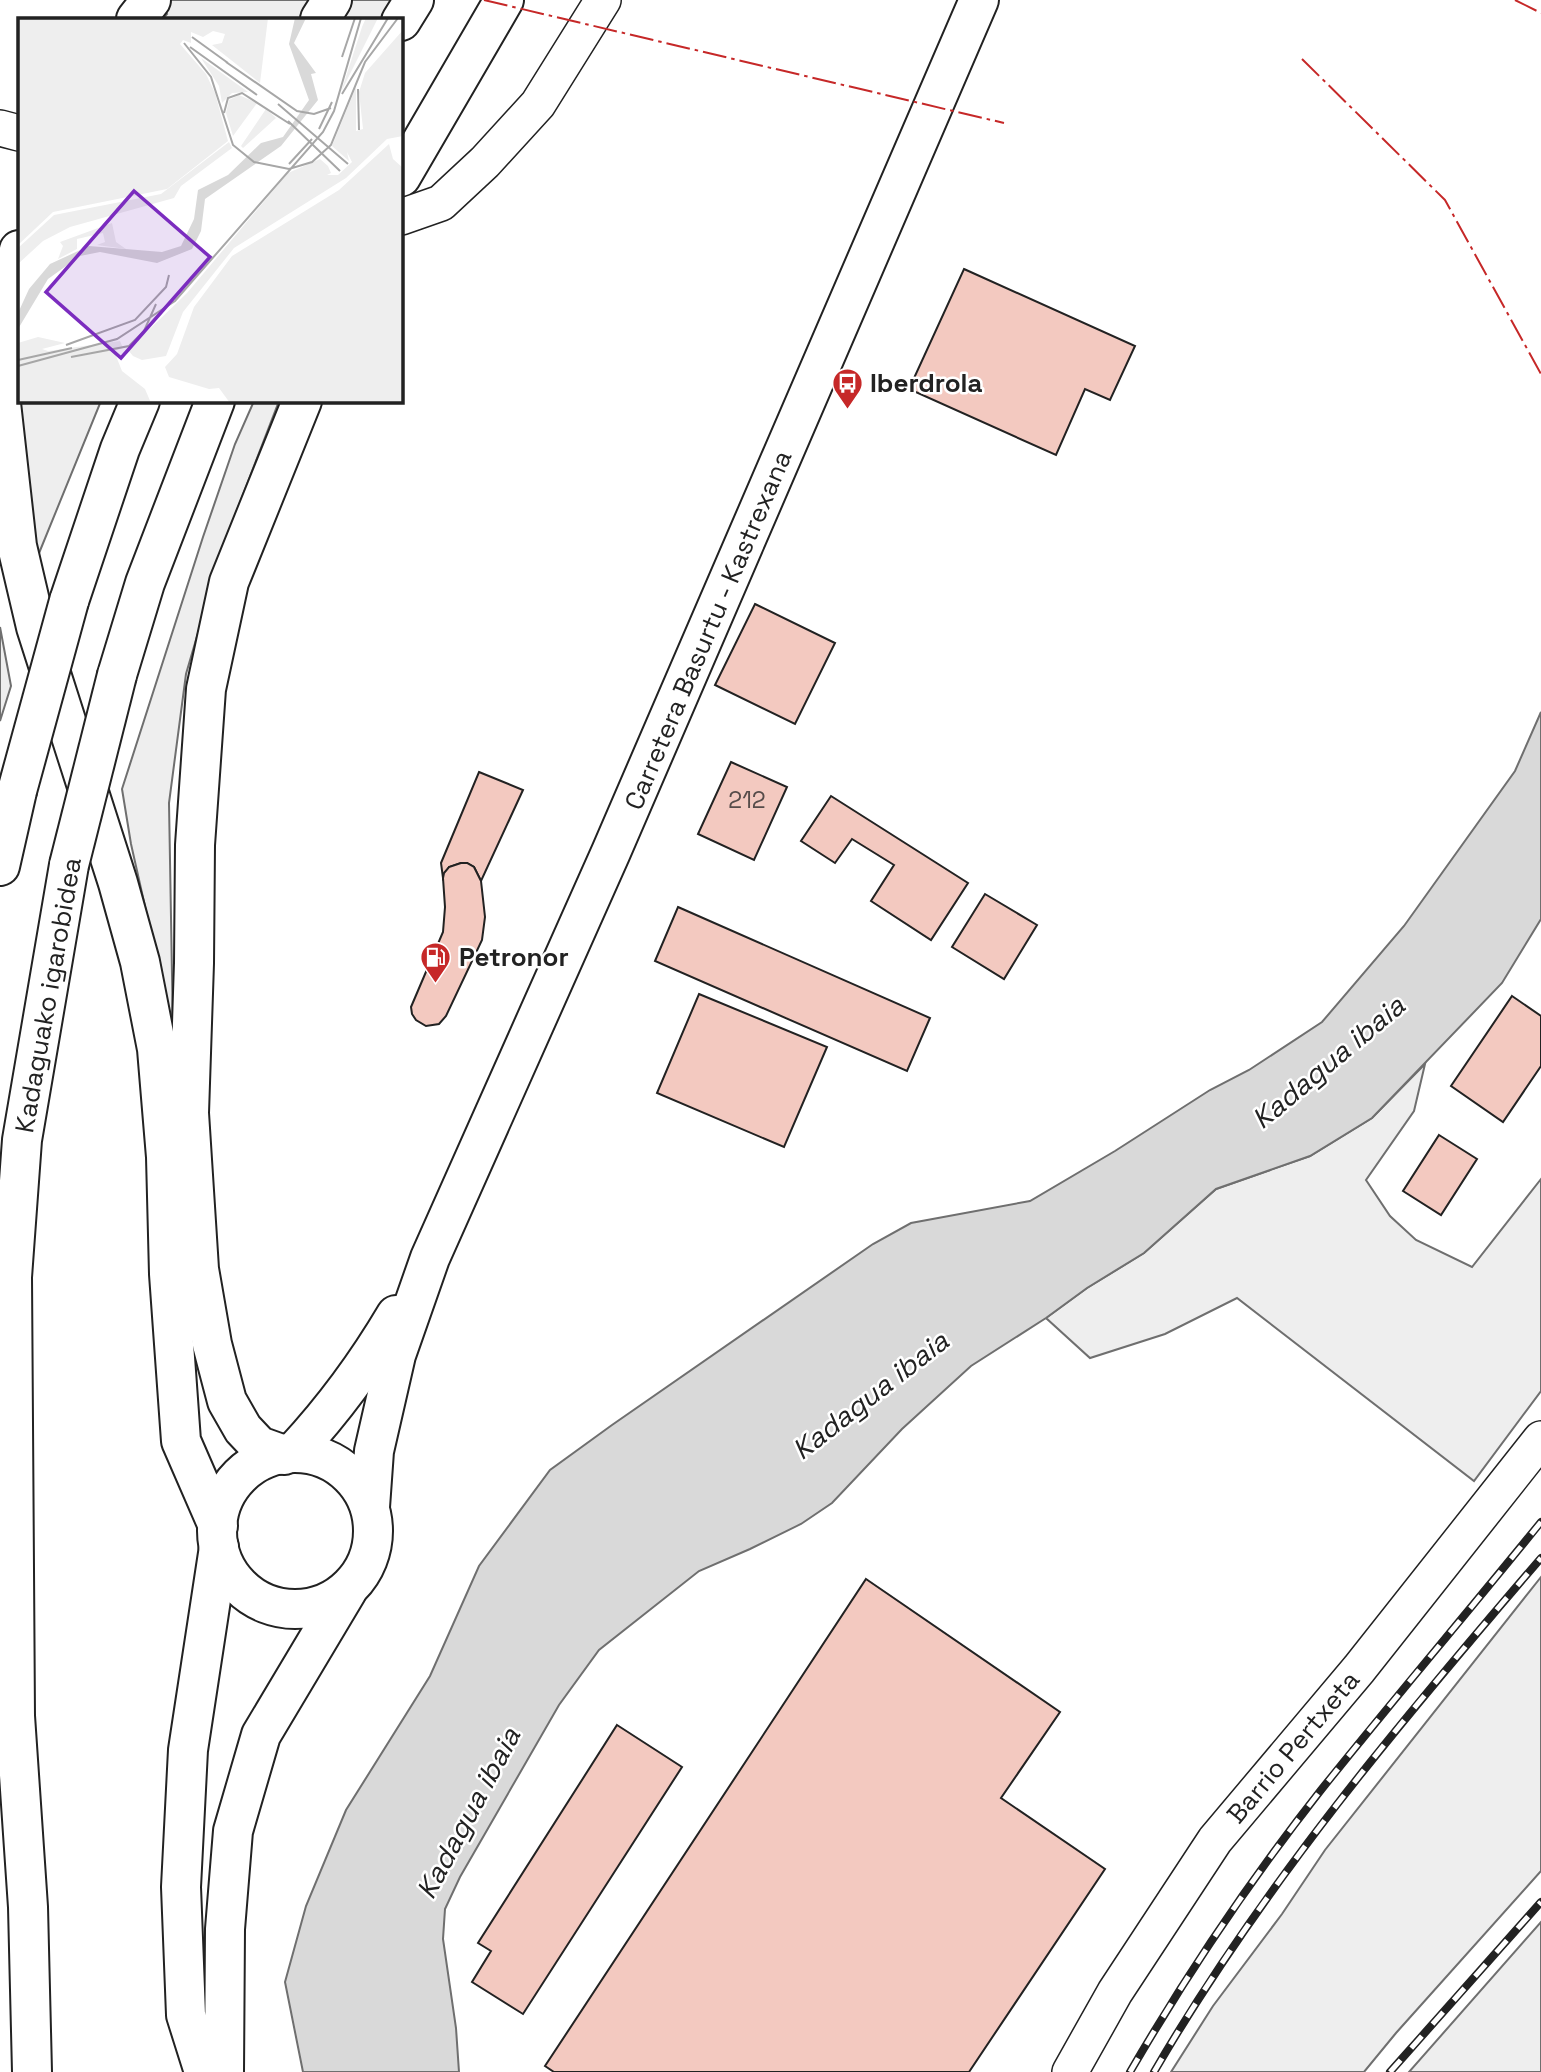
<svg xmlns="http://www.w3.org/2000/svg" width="1541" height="2072" viewBox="0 0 1541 2072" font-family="'Space Grotesk',sans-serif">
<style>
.green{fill:#eee;stroke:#6f6f6f;stroke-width:2}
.water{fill:#d9d9d9;stroke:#6f6f6f;stroke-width:2}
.building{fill:#f3c9c0;stroke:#222;stroke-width:2}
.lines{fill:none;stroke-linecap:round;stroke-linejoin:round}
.minor-casing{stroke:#222;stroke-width:38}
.tertiary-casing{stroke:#222;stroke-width:42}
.motorway-casing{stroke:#222;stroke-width:42}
.minor{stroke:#fff;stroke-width:35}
.tertiary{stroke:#fff;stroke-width:38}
.motorway{stroke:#fff;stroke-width:38}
.rail-casing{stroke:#222;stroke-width:8}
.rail{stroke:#fff;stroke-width:5;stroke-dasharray:16;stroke-linecap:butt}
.motorway-bridge-casing{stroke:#222;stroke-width:42;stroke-linecap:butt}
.motorway-bridge{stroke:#fff;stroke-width:38}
.power{stroke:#c62828;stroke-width:2;stroke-dasharray:24 5 3.5 5;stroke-linecap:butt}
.labels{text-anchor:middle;stroke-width:5;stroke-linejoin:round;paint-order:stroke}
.number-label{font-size:23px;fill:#564c4a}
.poi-label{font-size:26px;font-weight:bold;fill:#222;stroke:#fff;text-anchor:start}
.street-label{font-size:26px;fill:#222;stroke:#fff}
.water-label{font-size:28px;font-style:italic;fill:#222;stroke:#fff}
.inset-road{fill:none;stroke:#a7a7a7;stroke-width:2}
.view{fill:#7b2cbf;fill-opacity:0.15;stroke:#7b2cbf;stroke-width:3.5}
.inset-edge{fill:none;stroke:#222;stroke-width:3.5}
</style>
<rect width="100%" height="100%" fill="#fff"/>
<g class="green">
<path d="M 137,0 L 401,0 L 389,19 L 163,19 L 167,14 L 163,9 Z"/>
<path d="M 19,401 L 101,401 L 35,563 Z"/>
<path d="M 254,401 L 279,401 L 224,544 L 186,674 L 169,803 L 173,1031 L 131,844 L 122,789 L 203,537 L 235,444 Z"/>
<path d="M 0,627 L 11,686 L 0,721 Z"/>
<path d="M 1425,1064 L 1414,1111 L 1366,1180 L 1390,1216 L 1416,1240 L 1472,1267 L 1541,1179 L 1541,1391 L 1474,1481 L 1237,1298 L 1165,1334 L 1090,1358 L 1046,1318 L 1087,1288 L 1144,1253 L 1216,1189 L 1310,1156 L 1372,1118 Z"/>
<path d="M 1541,1577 L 1541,1871 L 1396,2033 L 1364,2072 L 1171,2072 L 1213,2006 L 1282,1914 L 1325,1850 Z"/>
<path d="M 1541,1922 L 1541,2072 L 1409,2072 Z"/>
</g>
<path class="water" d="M 1541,712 L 1541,919 L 1502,983 L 1372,1118 L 1310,1156 L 1216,1189 L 1144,1253 L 1087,1288 L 1046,1318 L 971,1366 L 902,1429 L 832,1503 L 801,1524 L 750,1549 L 699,1571 L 599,1650 L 559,1705 L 460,1877 L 445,1909 L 443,1939 L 456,2028 L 459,2072 L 303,2072 L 285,1982 L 306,1906 L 346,1810 L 430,1676 L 479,1566 L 550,1470 L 612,1425 L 873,1244 L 911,1223 L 1030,1201 L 1115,1151 L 1210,1090 L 1249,1070 L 1322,1022 L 1404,926 L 1515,771 Z"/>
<g class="building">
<path d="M 964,269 L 1135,346 L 1110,400 L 1085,389 L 1056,455 L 909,389 Z"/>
<path d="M 755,604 L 835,643 L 795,724 L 715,685 Z"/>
<path d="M 731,762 L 787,787 L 754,860 L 698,834 Z"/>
<path d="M 479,772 L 523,790 L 481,881 L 474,867 L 467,863 L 461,863 L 449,867 L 443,878 L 441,863 Z"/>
<path d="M 831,796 L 968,883 L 931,940 L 871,901 L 894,865 L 852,839 L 835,863 L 801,841 Z"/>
<path d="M 461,863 L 467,863 L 474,867 L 481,881 L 485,917 L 482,940 L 446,1016 L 439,1024 L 426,1026 L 416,1020 L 412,1014 L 411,1007 L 443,932 L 445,907 L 443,878 L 444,873 L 449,867 Z"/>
<path d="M 985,894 L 1037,925 L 1004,979 L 952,947 Z"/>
<path d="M 678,907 L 930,1018 L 907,1071 L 655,961 Z"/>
<path d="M 699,994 L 827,1047 L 784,1147 L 657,1093 Z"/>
<path d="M 1512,996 L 1541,1016 L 1541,1066 L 1503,1122 L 1451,1086 Z"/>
<path d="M 1439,1135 L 1477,1159 L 1441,1215 L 1403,1191 Z"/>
<path d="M 866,1579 L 1060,1712 L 1001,1798 L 1105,1869 L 969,2072 L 554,2072 L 545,2066 Z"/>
<path d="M 617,1725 L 682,1767 L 523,2014 L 472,1982 L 491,1951 L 478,1943 Z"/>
</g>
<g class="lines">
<defs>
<g id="minor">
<path d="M 0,128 L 19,133"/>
<path d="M 401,217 L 441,203 L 485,162 L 538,104 L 603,0"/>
<path d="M 1070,2072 L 1115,1992 L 1215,1840 L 1359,1669 L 1541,1439"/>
</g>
<g id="tertiary">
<path d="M 295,1451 C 334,1409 367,1364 396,1315"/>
<circle cx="295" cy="1531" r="78"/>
<path d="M 370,1507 L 374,1451 L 396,1355 L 430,1258 L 611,852 L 979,0"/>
<path d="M 204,2072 L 186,2015 L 181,1887 L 188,1750 L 219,1547"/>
<path d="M 224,2072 L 225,1929 L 233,1831 L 261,1735 L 347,1591"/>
</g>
<g id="motorway">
<path d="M 136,19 L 151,0"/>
<path d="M 320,19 L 332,0"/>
<path d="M 401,21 L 414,0"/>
<path d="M 401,177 L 504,0"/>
<path d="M 19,250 L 12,279 L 3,344 L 1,403 L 17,546 L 36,627 L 118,883 L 140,962 L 157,1049 L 166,1157 L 169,1274 L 181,1441 L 218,1526"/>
<path d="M 69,601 L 120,449 L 140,401"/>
<path d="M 117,675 L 145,583 L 215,401"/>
<path d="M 0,866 L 17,791"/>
<path d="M 284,1455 L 259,1446 L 243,1429 L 227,1401 L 212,1344 L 199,1269 L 189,1113 L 194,963 L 195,845 L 206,689 L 229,582 L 302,401"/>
<path d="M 32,2072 L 28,1907 L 15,1716 L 12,1277 L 22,1140 L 69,865"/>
</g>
</defs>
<use href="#minor" class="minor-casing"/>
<use href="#tertiary" class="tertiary-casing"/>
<use href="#motorway" class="motorway-casing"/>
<use href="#minor" class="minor"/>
<use href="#tertiary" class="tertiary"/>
<use href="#motorway" class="motorway"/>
<defs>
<g id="rail">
<path d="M 1130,2072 C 1187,1974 1251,1879 1321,1790 C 1393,1700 1468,1612 1541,1522"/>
<path d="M 1154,2072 C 1262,1886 1401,1721 1541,1558"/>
<path d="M 1390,2072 L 1541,1902"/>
</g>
</defs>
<use href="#rail" class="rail-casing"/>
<use href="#rail" class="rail"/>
<defs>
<g id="motorway-bridge">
<path d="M 17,791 L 69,601"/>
<path d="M 69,865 L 117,675"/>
</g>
</defs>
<use href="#motorway-bridge" class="motorway-bridge-casing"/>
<use href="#motorway-bridge" class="motorway-bridge"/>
<g class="power">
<path d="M 484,0 L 1004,123"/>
<path d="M 1515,0 L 1541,13"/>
<path d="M 1302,59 L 1445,200 L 1541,374"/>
</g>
</g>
<defs>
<symbol id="bus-pin" viewBox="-11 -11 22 30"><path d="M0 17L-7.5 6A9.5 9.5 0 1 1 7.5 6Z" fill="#c62828" stroke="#fff"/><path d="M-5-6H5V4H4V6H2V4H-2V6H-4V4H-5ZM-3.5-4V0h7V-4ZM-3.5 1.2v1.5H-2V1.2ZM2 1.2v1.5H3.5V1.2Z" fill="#fff"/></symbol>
<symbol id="fuel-pin" viewBox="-11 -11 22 30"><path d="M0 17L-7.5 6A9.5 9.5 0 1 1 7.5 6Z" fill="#c62828" stroke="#fff"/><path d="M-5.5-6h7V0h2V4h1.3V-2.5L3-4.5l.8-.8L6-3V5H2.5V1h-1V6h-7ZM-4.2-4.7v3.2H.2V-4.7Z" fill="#fff"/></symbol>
</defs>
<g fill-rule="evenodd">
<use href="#bus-pin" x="830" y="366" width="35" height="47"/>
<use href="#fuel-pin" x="418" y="940" width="35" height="47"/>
</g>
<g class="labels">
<g class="number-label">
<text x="747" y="808">212</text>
</g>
<g class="poi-label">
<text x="870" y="392">Iberdrola</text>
<text x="459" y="966">Petronor</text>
</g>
<g class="street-label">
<text transform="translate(708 630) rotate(-67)" y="9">Carretera Basurtu - Kastrexana</text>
<text transform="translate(48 995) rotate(-80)" y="9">Kadaguako igarobidea</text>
<text transform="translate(1293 1747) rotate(-50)" y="9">Barrio Pertxeta</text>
</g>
<g class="water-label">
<text transform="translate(1328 1062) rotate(-40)" y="10">Kadagua ibaia</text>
<text transform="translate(870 1395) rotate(-38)" y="10">Kadagua ibaia</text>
<text transform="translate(468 1813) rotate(-62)" y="10">Kadagua ibaia</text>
</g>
</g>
<g transform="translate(18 18)">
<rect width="385" height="385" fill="#fff"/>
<path d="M 0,0 L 250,0 L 242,65 L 194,27 L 204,25 L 207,16 L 195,13 L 185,19 L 173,14 L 173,25 L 165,22 L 162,26 L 188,56 L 197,75 L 210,123 L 149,171 L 35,194 L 0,227 ZM 348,0 L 360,0 L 323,74 L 344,9 ZM 385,12 L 385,118 L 369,121 L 328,160 L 216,230 L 165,294 L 148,338 L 124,342 L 115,338 L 110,332 L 169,275 L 270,155 L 302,141 L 310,148 L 313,155 L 309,157 L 320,157 L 334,144 L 329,134 L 331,143 L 314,128 L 338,69 L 338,113 L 345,111 L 341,74 L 347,55 ZM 183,40 L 230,74 L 214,75 L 204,85 L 201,68 ZM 221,77 L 239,85 L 215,118 L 208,95 L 211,82 ZM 248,91 L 258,100 L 225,130 L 223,128 ZM 211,124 L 214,130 L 163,168 L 156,180 L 52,209 L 25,223 L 0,246 L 0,230 L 36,197 L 143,176 ZM 371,126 L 375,141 L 385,150 L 385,385 L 212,385 L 201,370 L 191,371 L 151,359 L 147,349 L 159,336 L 176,289 L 214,238 L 321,172 ZM 94,205 L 98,224 L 108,231 L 79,227 L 87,224 L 85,215 L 59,221 L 59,231 L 40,241 L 45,228 L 42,224 ZM 20,319 L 47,325 L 24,331 L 30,333 L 102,323 L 105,330 L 96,333 L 104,353 L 127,371 L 133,385 L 0,385 L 0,325 Z" fill="#eee"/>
<path d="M 277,0 L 288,0 L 276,25 L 298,55 L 293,56 L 300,82 L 263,128 L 187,181 L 183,213 L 174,231 L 139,245 L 82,234 L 62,238 L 30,261 L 0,311 L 0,295 L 11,271 L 32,246 L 71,228 L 144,234 L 163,228 L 176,201 L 180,172 L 210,157 L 243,125 L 265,119 L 291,82 L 271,26 Z" fill="#d9d9d9"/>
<path class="inset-road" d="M 174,19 L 210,45M 166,25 L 193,59 L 215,127 L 236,144 L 271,151 L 294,144 L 313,127 L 347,44 L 380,0M 172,29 L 239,77M 324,39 L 337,0M 208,44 L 279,93 L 296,96 L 313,90M 340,71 L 341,112M 324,76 L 370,0M 260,86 L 330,146M 206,95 L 210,80 L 224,75 L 272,106M 270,103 L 322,153M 301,111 L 314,84M 271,146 L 294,121M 48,327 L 117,302 L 148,269 L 151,257M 53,339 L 111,328 L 126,313 L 138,286M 0,342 L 54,330M 0,348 L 99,321 L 157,283 L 305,114 L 316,93 L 343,0"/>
<path class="view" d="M 116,173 L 192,239 L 103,340 L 28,274 Z"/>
<rect width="385" height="385" class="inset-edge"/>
</g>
</svg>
